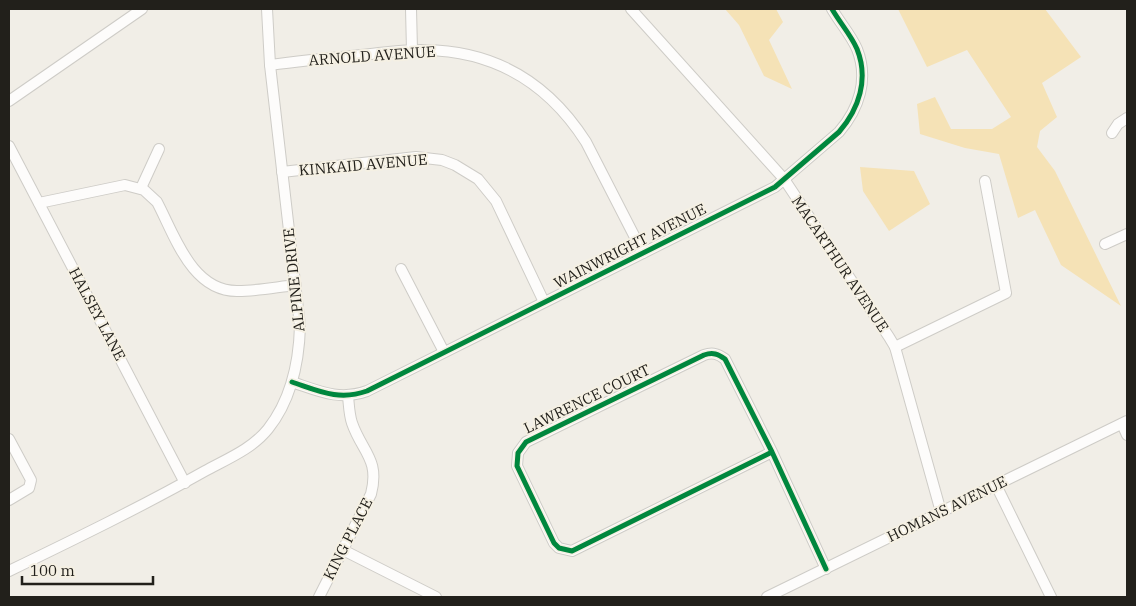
<svg xmlns="http://www.w3.org/2000/svg" width="1136" height="606" viewBox="0 0 1136 606" font-family="'IBM Plex Serif',serif">
<style>
.green{fill:#f5e2b6}
.lines{fill:none;stroke-linecap:round;stroke-linejoin:round}
.minor-casing{stroke:#ceccc7;stroke-width:12}
.minor{stroke:#fdfcfb;stroke-width:10}
.cycleway-casing{stroke:#f5f0e3;stroke-width:8}
.cycleway{stroke:#00873e;stroke-width:5}
.labels{text-anchor:middle;stroke-width:4;stroke-linejoin:round;paint-order:stroke}
.street-label{font-size:15px;fill:#22201b;stroke:#f5f0e3}
</style>
<rect width="100%" height="100%" fill="#f1eee7"/>
<g class="green">
<path d="M 725,9 L 776,9 L 783,22 L 769,40 L 792,89 L 764,76 L 739,25 Z"/>
<path d="M 898,9 L 1045,9 L 1081,57 L 1042,83 L 1057,117 L 1040,131 L 1037,147 L 1055,171 L 1121,306 L 1061,265 L 1035,210 L 1018,218 L 999,154 L 965,148 L 920,134 L 917,104 L 935,97 L 951,129 L 992,129 L 1011,117 L 967,50 L 927,67 Z"/>
<path d="M 860,167 L 914,171 L 930,204 L 889,231 L 863,191 Z"/>
</g>
<g class="lines">
<defs>
<g id="minor">
<path d="M 411,9 L 412,50"/>
<path d="M 631,9 L 784,179 L 889,337 L 895,347 L 941,512"/>
<path d="M 270,65 C 300,61 330,58 361,55 C 382,53 404,49 425,50 C 496,51 549,84 586,142 L 643,253"/>
<path d="M 9,101 L 142,9"/>
<path d="M 1112,133 L 1118,124 L 1127,118"/>
<path d="M 9,146 L 185,483"/>
<path d="M 282,172 L 416,157 L 442,160 L 455,165 L 478,179 L 496,201 L 544,302"/>
<path d="M 141,188 L 159,149"/>
<path d="M 39,203 L 125,185 L 144,190 L 157,202 C 175,236 192,292 238,291 C 257,291 277,287 296,285"/>
<path d="M 1105,244 L 1127,234"/>
<path d="M 401,269 L 444,352"/>
<path d="M 895,347 L 1006,293 L 985,181"/>
<path d="M 292,382 C 319,391 339,401 367,391 L 775,187 L 839,132 C 859,109 869,79 857,49 C 851,35 840,23 832,9"/>
<path d="M 1122,424 L 1127,435"/>
<path d="M 9,439 L 31,480 L 29,488 L 9,500"/>
<path d="M 772,452 L 572,551 L 559,548 L 554,543 L 517,466 L 518,453 L 526,442 L 704,355 C 713,352 718,354 725,359 L 772,452 L 826,569"/>
<path d="M 996,485 L 1051,597"/>
<path d="M 343,550 L 436,597"/>
<path d="M 9,571 C 75,539 141,507 205,471 C 227,459 252,449 268,429 C 291,400 299,363 300,326 L 270,65 L 267,9"/>
<path d="M 319,597 L 371,494 C 380,459 362,452 352,423 C 349,414 349,405 348,396"/>
<path d="M 767,597 L 1127,421"/>
</g>
</defs>
<use href="#minor" class="minor-casing"/>
<use href="#minor" class="minor"/>
<defs>
<g id="cycleway">
<path d="M 292,382 C 319,391 339,401 367,391 L 775,187 L 839,132 C 859,109 869,79 857,49 C 851,35 840,23 832,9"/>
<path d="M 772,452 L 572,551 L 559,548 L 554,543 L 517,466 L 518,453 L 526,442 L 704,355 C 713,352 718,354 725,359 L 772,452 L 826,569"/>
</g>
</defs>
<use href="#cycleway" class="cycleway-casing"/>
<use href="#cycleway" class="cycleway"/>
</g>
<g class="labels">
<g class="street-label">
<text transform="translate(372 56) rotate(-4)" y="5">ARNOLD AVENUE</text>
<text transform="translate(363 165) rotate(-5)" y="5">KINKAID AVENUE</text>
<text transform="translate(630 246) rotate(-27)" y="5">WAINWRIGHT AVENUE</text>
<text transform="translate(840 264) rotate(56)" y="5">MACARTHUR AVENUE</text>
<text transform="translate(294 280) rotate(-96)" y="5">ALPINE DRIVE</text>
<text transform="translate(97 314) rotate(62)" y="5">HALSEY LANE</text>
<text transform="translate(587 399) rotate(-26)" y="5">LAWRENCE COURT</text>
<text transform="translate(947 509) rotate(-26)" y="5">HOMANS AVENUE</text>
<text transform="translate(348 539) rotate(-63)" y="5">KING PLACE</text>
</g>
</g>
<rect width="1136" height="606" fill="none" stroke="#22201b" stroke-width="20"/>
<path d="M22 576v8h131v-8" fill="none" stroke="#22201b" stroke-width="2.5"/>
<text x="30" y="576" font-size="15" fill="#22201b" stroke="#f5f0e3" stroke-width="4" paint-order="stroke">100 m</text>
</svg>
